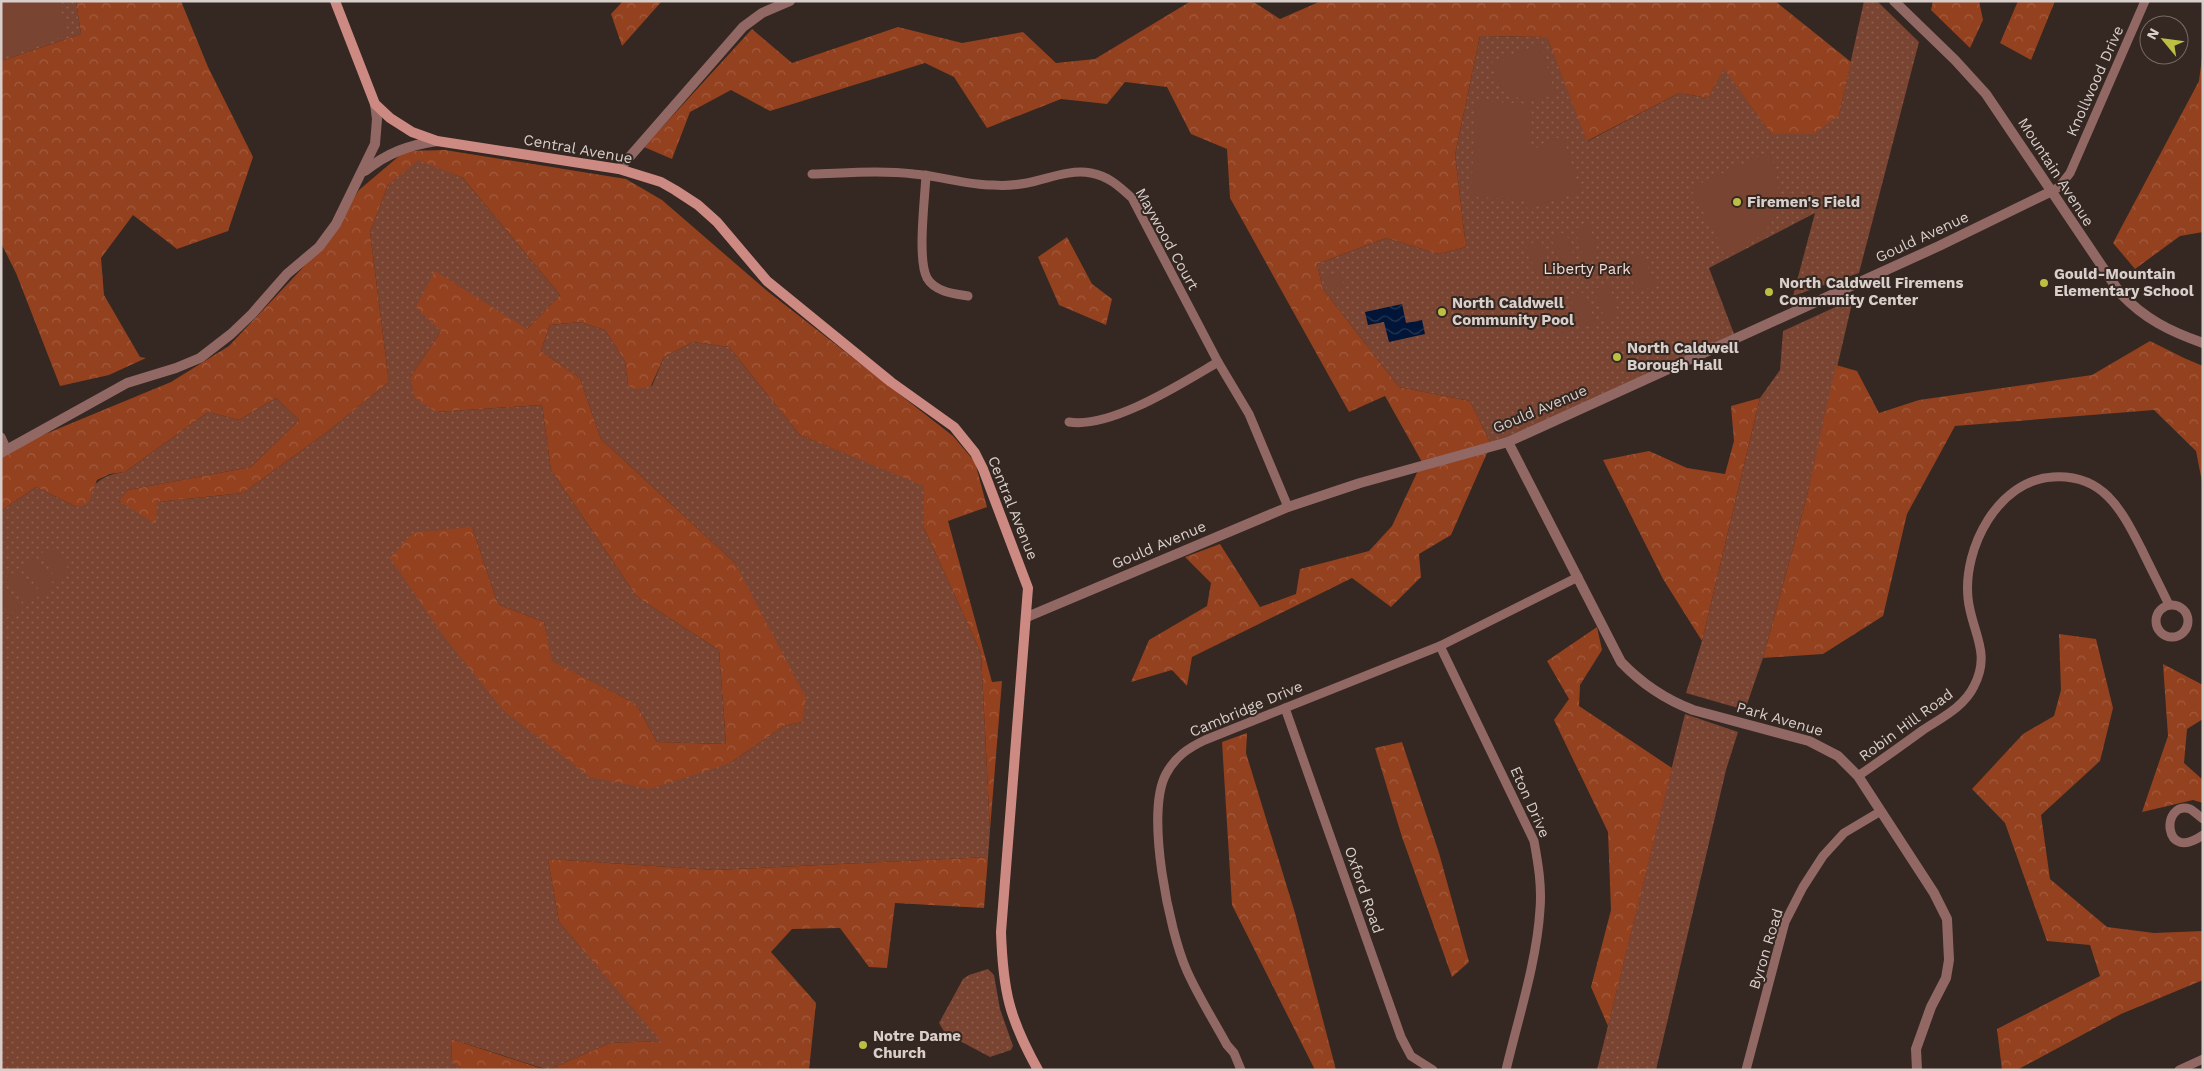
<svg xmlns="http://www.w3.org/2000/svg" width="2204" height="1071" viewBox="0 0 2204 1071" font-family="'Work Sans',sans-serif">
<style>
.grass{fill:url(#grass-dots)}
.forest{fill:url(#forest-crowns)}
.pitch{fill:#794431}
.water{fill:url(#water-waves)}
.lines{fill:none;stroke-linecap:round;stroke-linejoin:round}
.minor{stroke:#926864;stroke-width:9}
.tertiary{stroke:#926864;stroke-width:10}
.secondary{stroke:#cd8a83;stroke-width:10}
.poi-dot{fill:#bcbf43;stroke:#352721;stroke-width:2}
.labels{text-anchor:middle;stroke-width:4;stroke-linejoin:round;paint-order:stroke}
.street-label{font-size:15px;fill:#d8cfcb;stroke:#352721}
.poi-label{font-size:15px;font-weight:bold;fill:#d8cfcb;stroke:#352721;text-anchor:start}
.park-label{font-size:15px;fill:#f6ddd4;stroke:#352721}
</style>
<defs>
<pattern id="grass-dots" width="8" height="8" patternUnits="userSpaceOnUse" patternTransform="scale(1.25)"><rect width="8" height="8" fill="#794431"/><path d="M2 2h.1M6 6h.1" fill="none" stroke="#8b5e4e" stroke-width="1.8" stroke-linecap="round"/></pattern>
<pattern id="forest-crowns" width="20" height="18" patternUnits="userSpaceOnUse" patternTransform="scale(1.25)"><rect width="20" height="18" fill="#94411f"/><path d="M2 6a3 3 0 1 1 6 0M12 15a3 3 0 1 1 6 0" fill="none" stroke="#a25b3e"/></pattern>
<pattern id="water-waves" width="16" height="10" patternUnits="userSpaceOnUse" patternTransform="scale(1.25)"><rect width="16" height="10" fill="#001537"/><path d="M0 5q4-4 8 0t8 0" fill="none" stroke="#243653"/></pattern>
</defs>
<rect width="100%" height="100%" fill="#352721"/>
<g class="grass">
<path d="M 1,1 L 76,1 L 81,34 L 1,61 Z"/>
<path d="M 1864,1 L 1877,1 L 1919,42 L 1859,273 L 1793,296 L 1815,213 L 1709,268 L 1736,339 L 1491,444 L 1470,401 L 1399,387 L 1323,289 L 1317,264 L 1386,238 L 1439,254 L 1466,247 L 1455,155 L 1480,36 L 1547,37 L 1588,141 L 1679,93 L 1708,98 L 1724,68 L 1771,134 L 1839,115 Z"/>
<path d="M 418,159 L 463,178 L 560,295 L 527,329 L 441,331 L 411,376 L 436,412 L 542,405 L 551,470 L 637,597 L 719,650 L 726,744 L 657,742 L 636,704 L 551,661 L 544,622 L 498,604 L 472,527 L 504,711 L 730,763 L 784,726 L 802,722 L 735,563 L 601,439 L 580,378 L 541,351 L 550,325 L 580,322 L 605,330 L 625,361 L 628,386 L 652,386 L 664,357 L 693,342 L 729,347 L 800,435 L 924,485 L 924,528 L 981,653 L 990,830 L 988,857 L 715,870 L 548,859 L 559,922 L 662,1041 L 610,1043 L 548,1070 L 451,1039 L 452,1062 L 461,1070 L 1,1070 L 1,511 L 36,487 L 77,507 C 93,486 98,475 125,472 L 208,412 L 239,420 L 276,398 L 299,420 L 251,467 L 128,490 L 119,502 L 157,502 L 243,493 L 327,432 L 389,382 L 370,232 L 388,185 Z"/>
<path d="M 1853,299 L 1806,500 L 1763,658 L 1745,710 L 1686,693 L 1702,641 L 1760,398 L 1780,370 L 1783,331 Z"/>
<path d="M 1685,714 L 1738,732 L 1726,770 L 1656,1070 L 1597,1070 Z"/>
<path d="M 988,969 L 994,975 L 1000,1009 L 1013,1046 L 1011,1050 L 990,1057 L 945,1033 L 939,1023 L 963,979 L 969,975 Z"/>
</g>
<g class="forest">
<path d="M 76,1 L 181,1 L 208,67 L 253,157 L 228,231 L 177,249 L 133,215 L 101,258 L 104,295 L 140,357 L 146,358 L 109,375 L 60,386 L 16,273 L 1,243 L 1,61 L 81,34 Z"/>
<path d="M 623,1 L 662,1 L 622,46 L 611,14 Z"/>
<path d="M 1191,1 L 1252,1 L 1280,19 L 1321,1 L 1775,1 L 1851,62 L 1839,115 L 1814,134 L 1771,134 L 1724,69 L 1708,98 L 1679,93 L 1587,141 L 1547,37 L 1480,36 L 1455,155 L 1466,247 L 1439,254 L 1386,238 L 1317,264 L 1323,289 L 1399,387 L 1470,401 L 1491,444 L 1451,535 L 1419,554 L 1421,577 L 1391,607 L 1352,578 L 1192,657 L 1187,686 L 1172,670 L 1131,682 L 1149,640 L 1207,606 L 1211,583 L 1185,557 L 1220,544 L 1260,607 L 1296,594 L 1300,569 L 1369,551 L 1392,526 L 1422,462 L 1385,396 L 1349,412 L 1230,198 L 1227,149 L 1191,134 L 1167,87 L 1125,82 L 1107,104 L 1061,99 L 987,128 L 954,77 L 925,63 L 770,111 L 731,90 L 690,112 L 672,159 L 644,147 L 752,29 L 792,63 L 898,27 L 962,43 L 1023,32 L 1056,63 L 1095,59 Z"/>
<path d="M 1933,1 L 1979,1 L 1983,20 L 1970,48 L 1931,10 Z"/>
<path d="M 2018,1 L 2055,1 L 2031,60 L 2000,43 Z"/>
<path d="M 2203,49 L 2203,232 L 2180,236 L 2135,269 L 2113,243 L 2199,81 Z"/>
<path d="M 445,150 L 626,179 L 662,200 L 766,290 L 953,436 L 975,462 L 987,507 L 948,521 L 992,682 L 1002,681 L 990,830 L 981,653 L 924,528 L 924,486 L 800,435 L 729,347 L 693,342 L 664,357 L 651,386 L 637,389 L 628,386 L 625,361 L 605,330 L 580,322 L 550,325 L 541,351 L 580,378 L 601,439 L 735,563 L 806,698 L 802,722 L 784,726 L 730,763 L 650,789 L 590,777 L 504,711 L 445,638 L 390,558 L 413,533 L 472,527 L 498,604 L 544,622 L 552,661 L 636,704 L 657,742 L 726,744 L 719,650 L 637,597 L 551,470 L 542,405 L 436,412 L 414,397 L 411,376 L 441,331 L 416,307 L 435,271 L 527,329 L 560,295 L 463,178 L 418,160 L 388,185 L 370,232 L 389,382 L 327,432 L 243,493 L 157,502 L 156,524 L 119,501 L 128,490 L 251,467 L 299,420 L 276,398 L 239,420 L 208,412 L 125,472 L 110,474 L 97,480 L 88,503 L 77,507 L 36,487 L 1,511 L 1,458 L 38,437 L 171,382 L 229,346 L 326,243 L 359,190 L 405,151 Z"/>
<path d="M 1067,237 L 1092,284 L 1112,299 L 1106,325 L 1059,305 L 1038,257 Z"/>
<path d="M 2150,341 L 2184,358 L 2203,366 L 2203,487 L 2196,451 L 2154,410 L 1955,426 L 1907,514 L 1883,616 L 1823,654 L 1763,658 L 1806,500 L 1836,365 L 1857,371 L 1879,413 L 1919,400 L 2092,375 Z"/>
<path d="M 1760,398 L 1702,641 L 1663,579 L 1603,460 L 1649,451 L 1687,468 L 1725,474 L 1734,441 L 1731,406 Z"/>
<path d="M 1597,627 L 1602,650 L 1580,685 L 1579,706 L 1672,768 L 1608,1026 L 1591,987 L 1611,910 L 1608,832 L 1554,720 L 1569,699 L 1547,661 Z"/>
<path d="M 2059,634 L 2096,639 L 2113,708 L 2100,761 L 2041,815 L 2050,879 L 2107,927 L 2154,933 L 2203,931 L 2203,980 L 2121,1014 L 2017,1070 L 2002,1070 L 1997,1029 L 2100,976 L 2090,945 L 2047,941 L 2005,823 L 1972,789 L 2023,734 L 2054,716 L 2061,690 Z"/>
<path d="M 2163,664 L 2203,685 L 2203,719 L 2187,729 L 2184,763 L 2203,780 L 2203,803 L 2193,800 L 2142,812 L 2168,736 Z"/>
<path d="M 1247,733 L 1246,753 L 1295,913 L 1336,1070 L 1315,1070 L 1232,905 L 1222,742 Z"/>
<path d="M 1402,742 L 1439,853 L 1469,962 L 1452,977 L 1402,837 L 1375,748 Z"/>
<path d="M 988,857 L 984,908 L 895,903 L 887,968 L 869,967 L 840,928 L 792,929 L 771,952 L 816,1003 L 809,1070 L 548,1070 L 610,1043 L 661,1041 L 559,922 L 548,859 L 715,870 Z"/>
<path d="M 451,1039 L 546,1070 L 461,1070 L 452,1062 Z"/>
</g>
<g class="pitch">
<path d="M 1,1 L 58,1 L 69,34 L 1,58 Z"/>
<path d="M 1541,44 L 1555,94 C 1523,107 1497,97 1492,62 Z"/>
<path d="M 1476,101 L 1532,104 L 1529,155 C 1539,145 1548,139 1563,137 L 1580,191 L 1528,209 L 1523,199 L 1471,197 Z"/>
<path d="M 1768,152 C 1781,172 1783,211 1766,230 C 1756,242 1740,249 1727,256 L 1692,191 L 1693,187 Z"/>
<path d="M 1589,224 L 1599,255 L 1584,260 L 1575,229 Z"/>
<path d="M 1566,232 L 1576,264 L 1561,268 L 1551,237 Z"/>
<path d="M 1541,240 L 1551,271 L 1537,276 L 1526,245 Z"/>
<path d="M 1641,253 L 1656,284 L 1638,293 L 1623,262 Z"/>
<path d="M 1341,273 L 1344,287 L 1328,291 L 1325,277 Z"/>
<path d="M 1609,284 L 1619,316 L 1605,320 L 1594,289 Z"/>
<path d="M 1585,292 L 1595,323 L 1581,328 L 1570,297 Z"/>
<path d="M 1561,300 L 1571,331 L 1557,336 L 1546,305 Z"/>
<path d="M 53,546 L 71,573 L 58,582 L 40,554 Z"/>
<path d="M 36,558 L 54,585 L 42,594 L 23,566 Z"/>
<path d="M 19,569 L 38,597 L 25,605 L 6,578 Z"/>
<path d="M 1,581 L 20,608 L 7,617 L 1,608 Z"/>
</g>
<path class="water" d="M 1402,304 L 1406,323 L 1422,320 L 1425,334 L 1389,342 L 1384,322 L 1368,325 L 1365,312 Z"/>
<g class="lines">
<g class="minor">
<path d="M 812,174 C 846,173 881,170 914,174 C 941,176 966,185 993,185 C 1004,186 1016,185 1027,183 C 1048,179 1069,169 1091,173 C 1108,176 1119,186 1132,198 L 1218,362 L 1249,414 L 1288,507"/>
<path d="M 926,175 C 925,198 917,259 927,278 C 935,292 955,294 968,296"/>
<path d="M 2050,192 L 2059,187 L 2070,173 L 2145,1"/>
<path d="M 1069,422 C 1111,429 1182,383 1218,362"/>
<path d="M 1,437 L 7,450"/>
<circle cx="2172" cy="621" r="16"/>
<path d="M 1440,646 L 1534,841 C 1538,863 1542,886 1540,909 C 1537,961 1518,1019 1506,1070"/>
<path d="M 1285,708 L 1401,1037 L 1411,1056 L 1433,1070"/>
<path d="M 1858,776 C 1880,761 1901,746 1923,730 C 1941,718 1964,707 1974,686 C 1992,652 1971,631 1968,598 C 1963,548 1998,480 2053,477 C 2103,474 2121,509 2141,548 C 2150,567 2160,586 2169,605"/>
<path d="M 2203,819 C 2199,816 2194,811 2190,809 C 2161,800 2162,864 2203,835"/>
<path d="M 1241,1070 L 1234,1053 L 1227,1045 C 1214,1021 1198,996 1187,971 C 1169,931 1145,813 1166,774 C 1175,757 1188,748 1205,740 L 1440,646 L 1578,577"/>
<path d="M 1746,1070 L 1785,922 L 1803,887 L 1823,856 L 1844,833 L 1881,811"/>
<path d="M 2179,1070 L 2203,1059"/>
</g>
<g class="tertiary">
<path d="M 1894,1 L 1955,60 L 1986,94 L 2120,293 C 2145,319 2169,331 2203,343"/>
<path d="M 619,169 L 743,27 L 762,13 L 790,1"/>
<path d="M 365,171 C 387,153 409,145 437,141"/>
<path d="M 1508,442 L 1621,662 C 1642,684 1664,699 1693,710 L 1809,741 L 1838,756 L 1858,776 L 1934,893 L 1947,919 L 1949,960 L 1946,978 L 1931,1007 L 1916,1049 L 1917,1070"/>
<path d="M 1,453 L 127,383 L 176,368 L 200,358 L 231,334 L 252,314 L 287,274 L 319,247 L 336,224 L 375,144 L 377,119 L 375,104"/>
<path d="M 1027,617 L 1288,507 L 1360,483 L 1508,442 L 1939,246 L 2050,192"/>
</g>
<path class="secondary" d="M 335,1 L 375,104 L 390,118 L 412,132 L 437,141 L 619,169 L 661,182 L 675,190 L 698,205 L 717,222 L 767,281 L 891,382 L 954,427 L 975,453 L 983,469 L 1028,588 L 1001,932 C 1003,991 1009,1018 1038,1070"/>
</g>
<g class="poi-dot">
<circle cx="1737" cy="202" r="5"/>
<circle cx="2044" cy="283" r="5"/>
<circle cx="1769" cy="292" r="5"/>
<circle cx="1442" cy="312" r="5"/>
<circle cx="1617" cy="357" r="5"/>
<circle cx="863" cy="1045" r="5"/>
</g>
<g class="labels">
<g class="street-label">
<text transform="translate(2095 81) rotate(-66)" y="5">Knollwood Drive</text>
<text transform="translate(578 149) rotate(10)" y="5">Central Avenue</text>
<text transform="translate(2056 172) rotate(57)" y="5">Mountain Avenue</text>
<text transform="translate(1922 237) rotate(-25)" y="5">Gould Avenue</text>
<text transform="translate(1167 239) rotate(61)" y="5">Maywood Court</text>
<text transform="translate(1540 409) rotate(-23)" y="5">Gould Avenue</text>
<text transform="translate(1013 508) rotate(68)" y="5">Central Avenue</text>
<text transform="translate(1159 545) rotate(-23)" y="5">Gould Avenue</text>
<text transform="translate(1246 709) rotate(-23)" y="5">Cambridge Drive</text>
<text transform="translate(1780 719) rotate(16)" y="5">Park Avenue</text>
<text transform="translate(1906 725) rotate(-36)" y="5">Robin Hill Road</text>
<text transform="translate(1530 802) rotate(66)" y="5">Eton Drive</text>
<text transform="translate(1364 890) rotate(71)" y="5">Oxford Road</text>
<text transform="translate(1766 949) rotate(-73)" y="5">Byron Road</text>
</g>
<g class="poi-label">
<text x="1747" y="207">Firemen's Field</text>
<text x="2054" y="279">Gould-Mountain<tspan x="2054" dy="17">Elementary School</tspan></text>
<text x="1779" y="288">North Caldwell Firemens<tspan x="1779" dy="17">Community Center</tspan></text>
<text x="1452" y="308">North Caldwell<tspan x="1452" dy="17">Community Pool</tspan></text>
<text x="1627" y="353">North Caldwell<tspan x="1627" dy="17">Borough Hall</tspan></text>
<text x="873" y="1041">Notre Dame<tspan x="873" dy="17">Church</tspan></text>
</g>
<g class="park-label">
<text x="1587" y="274">Liberty Park</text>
</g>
</g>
<rect width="2204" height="1071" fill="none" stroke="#d8cfcb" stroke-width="5"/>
<g transform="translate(2164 40) rotate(299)"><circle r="24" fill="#352721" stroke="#766a65"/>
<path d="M0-4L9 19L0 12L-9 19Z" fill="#bcbf43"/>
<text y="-8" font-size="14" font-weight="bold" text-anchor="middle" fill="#d8cfcb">N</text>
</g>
</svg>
